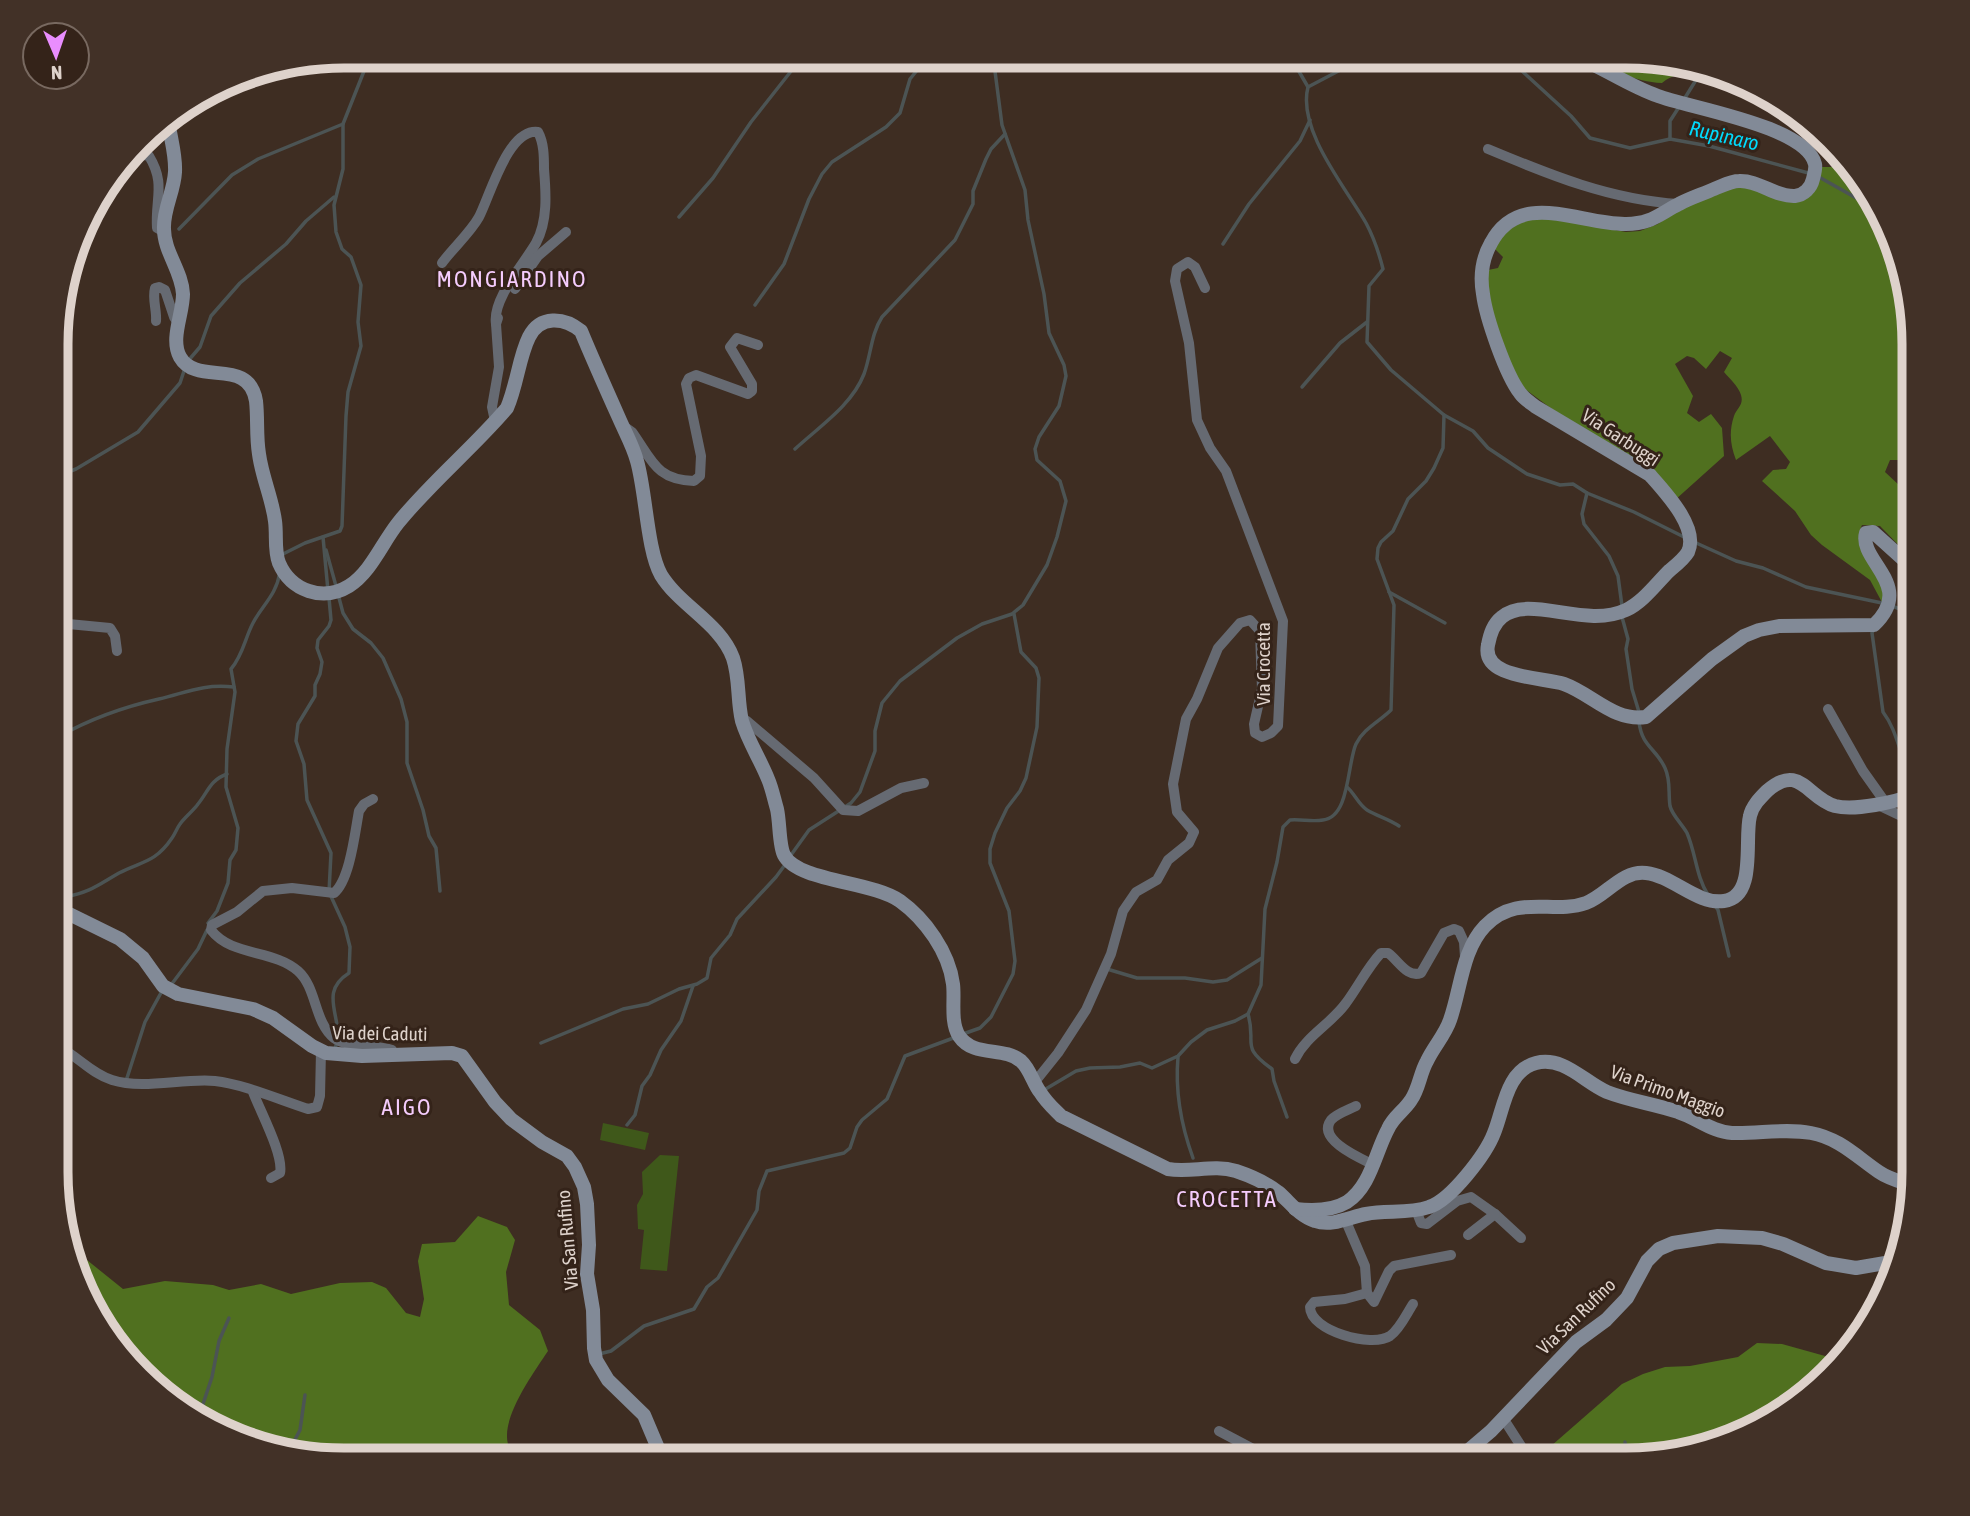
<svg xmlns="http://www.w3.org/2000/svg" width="1970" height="1516" viewBox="0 0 1970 1516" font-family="'Asap Condensed',sans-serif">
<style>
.green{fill:#3f581a}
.forest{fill:#50701f}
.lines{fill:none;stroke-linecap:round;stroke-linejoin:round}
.stream{stroke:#4c5454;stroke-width:3.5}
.street{stroke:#666a72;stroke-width:10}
.secondary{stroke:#828a97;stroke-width:14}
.labels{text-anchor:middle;stroke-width:6;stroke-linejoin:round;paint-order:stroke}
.street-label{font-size:19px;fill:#ded2cb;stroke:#342319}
.water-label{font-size:21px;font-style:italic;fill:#00dafc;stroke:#342319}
.quarter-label{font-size:23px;letter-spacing:2px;fill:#f5ccfd;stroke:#342319}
.rim{fill:none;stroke:#ded2cb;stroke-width:9}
</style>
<rect width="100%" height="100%" fill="#3e2d22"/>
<g class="green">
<path d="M 603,1123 L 649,1133 L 645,1150 L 600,1140 Z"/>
<path d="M 660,1155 L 679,1156 L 667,1271 L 640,1269 L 644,1230 L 638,1229 L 637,1205 L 643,1194 L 642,1172 Z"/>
</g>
<g class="forest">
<path d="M 1589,57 L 1644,57 L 1715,73 C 1696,73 1677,70 1662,83 C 1634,82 1613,69 1589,57 Z"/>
<path d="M 1822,167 L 1836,167 L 1850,172 L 1884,217 L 1914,344 L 1914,460 L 1890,460 L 1885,472 L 1900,486 L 1900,499 L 1914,508 L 1914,561 L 1880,526 L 1862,525 C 1851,547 1878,568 1883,589 C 1884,594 1884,601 1884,606 L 1870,580 L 1822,545 L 1811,535 L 1795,511 L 1762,481 L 1773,470 L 1786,469 L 1790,462 L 1770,436 L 1736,460 C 1730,445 1729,431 1734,416 C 1737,408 1744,405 1741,395 C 1739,387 1729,378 1724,372 L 1732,358 L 1720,351 L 1706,369 L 1694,358 L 1687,356 L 1675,364 L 1693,396 L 1687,413 L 1699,422 L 1711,414 L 1722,428 L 1724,456 L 1675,500 L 1525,389 C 1503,356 1485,310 1488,270 L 1498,268 L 1503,257 L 1493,247 L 1495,239 L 1526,219 L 1549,218 L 1626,232 L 1640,231 L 1658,224 L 1679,208 L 1736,187 L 1750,186 L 1789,200 Z"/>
<path d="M 478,1216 L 507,1227 L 515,1240 L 506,1272 L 509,1305 L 540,1330 L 548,1351 C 534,1372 506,1411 507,1437 C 507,1444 511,1453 513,1459 L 326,1459 L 234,1438 L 154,1389 L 86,1300 L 70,1239 L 82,1256 L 123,1289 L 165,1281 L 213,1285 L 229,1290 L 261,1284 L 291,1294 L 340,1283 L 372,1282 L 386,1288 L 406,1313 L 420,1317 L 424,1299 L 418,1261 L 422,1244 L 455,1242 Z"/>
<path d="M 1757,1343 L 1782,1344 L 1843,1361 L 1753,1430 L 1626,1460 L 1535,1460 L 1622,1384 L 1643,1374 L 1665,1367 L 1690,1366 L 1738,1357 Z"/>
</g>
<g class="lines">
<g class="stream">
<path d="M 1290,56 L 1308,87 L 1367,56"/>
<path d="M 1498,57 L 1510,60 L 1571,116 L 1590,138 L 1630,148 L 1670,139 L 1709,146 L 1812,174"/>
<path d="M 1308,87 C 1297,130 1346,188 1366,223 C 1374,238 1379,253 1383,269 L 1369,286 L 1367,342 L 1391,370 L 1444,415 L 1473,431 L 1488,448 L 1527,474 L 1560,485 L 1573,484 L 1587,493 L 1634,512 L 1684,537"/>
<path d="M 1683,101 L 1696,80 L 1713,73"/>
<path d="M 1670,139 L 1670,121 L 1679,107"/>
<path d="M 1819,177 L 1881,212"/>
<path d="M 679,217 L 713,178 L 751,122 L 803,56"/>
<path d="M 179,229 L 232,175 L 258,159 L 343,124"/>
<path d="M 1223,244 L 1249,204 L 1300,141 L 1310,120"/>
<path d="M 755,305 L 784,264 L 809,199 L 822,174 L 832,162 L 886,127 L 900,113 L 910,79 L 923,63 L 925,56"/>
<path d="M 188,361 L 200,347 L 211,316 L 240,283 L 286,244 L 306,221 L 334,197"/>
<path d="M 1302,387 L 1340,343 L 1367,322"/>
<path d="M 795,449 C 820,426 852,405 864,374 C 871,355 871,334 882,317 L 955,240 L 973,204 L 973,191 L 986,159 L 991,149 L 1005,134"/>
<path d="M 58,476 L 76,469 L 138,432 L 180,383 L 185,368"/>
<path d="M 1587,493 L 1582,514 L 1584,524 L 1609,556 L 1618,576 L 1622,606"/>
<path d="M 323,537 L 328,591"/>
<path d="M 1694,542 L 1736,561 L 1763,568 L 1806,587 L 1882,603"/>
<path d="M 326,550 L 336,586"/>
<path d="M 283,554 L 305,543 L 340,531 L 342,526 L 346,416 L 348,392 L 361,346 L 358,322 L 361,285 L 351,257 L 342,249 L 336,232 L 334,205 L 343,169 L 343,124 L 370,56"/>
<path d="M 1389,592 L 1445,623"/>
<path d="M 338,594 L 343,613 L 353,629 L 371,643 L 383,658 L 401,699 L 407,722 L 407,763 L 423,810 L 429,836 L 436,848 L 440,891"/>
<path d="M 329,598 L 331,620 L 329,626 L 318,640 L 317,648 L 322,662 L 320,674 L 315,685 L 315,696 L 298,724 L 296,741 L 304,764 L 307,800 L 331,853 L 329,892 L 345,927 L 350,947 L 349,973 C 322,990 337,1010 338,1034 C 338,1039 336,1046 334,1051"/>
<path d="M 1889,605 L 1914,614"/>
<path d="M 1622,617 L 1628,639 L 1626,649 L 1632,689 L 1639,712"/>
<path d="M 1874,628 L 1872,633 L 1883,712 C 1896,729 1899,751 1908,770"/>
<path d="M 1639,722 C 1642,747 1656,748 1665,768 C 1671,781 1668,792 1670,806 C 1672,815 1682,824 1687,833 C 1696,854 1696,876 1708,895"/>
<path d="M 58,737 C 90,719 123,707 159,699 C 188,692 202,684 234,687"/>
<path d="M 1347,787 C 1355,794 1358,804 1367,810 C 1377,816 1389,819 1399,826"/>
<path d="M 791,855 L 809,830 L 851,803 L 860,792 L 875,751 L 875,731 L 882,703 L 900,681 L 957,638 L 982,624 L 1012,614 L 1023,605 L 1047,565 L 1057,537 L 1066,501 L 1060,481 L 1037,460 L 1035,449 L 1039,437 L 1059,406 L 1066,376 L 1064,365 L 1049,333 L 1044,294 L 1028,220 L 1025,190 L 1002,125 L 993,56"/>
<path d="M 65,897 C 91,892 98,885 119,873 C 142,861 155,863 172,838 C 175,834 177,828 180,824 C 185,817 193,811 198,804 C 208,792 210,780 227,774"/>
<path d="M 1714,904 L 1718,910 L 1729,956"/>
<path d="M 208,923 L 217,911 L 228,883 L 230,860 L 236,850 L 238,828 L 226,787 L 227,749 L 235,692 L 231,669 C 243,655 245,638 253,623 C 263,604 276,596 280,572"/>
<path d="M 1107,969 L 1137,978 L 1185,978 L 1213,982 L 1227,980 L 1262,958"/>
<path d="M 171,985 L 198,949 L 207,930"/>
<path d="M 1248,1014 C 1257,1045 1239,1045 1272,1069 L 1274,1081 L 1287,1117"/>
<path d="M 963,1034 L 980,1028 L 991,1017 L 1013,974 L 1015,961 L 1009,911 L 990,863 L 990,849 L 995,833 L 1007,808 L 1020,791 L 1026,778 L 1037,727 L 1039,678 L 1036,668 L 1021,652 L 1014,614"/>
<path d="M 541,1043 L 623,1009 L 648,1004 L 679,989 L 697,984 L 707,978 L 711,958 L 730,935 L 737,919 L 776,877 L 787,862"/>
<path d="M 1178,1057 C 1175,1091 1181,1125 1193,1158"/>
<path d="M 126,1081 L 145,1022 L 162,991"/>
<path d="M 1044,1090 L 1076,1071 L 1090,1068 L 1120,1067 L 1140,1063 L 1152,1068 L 1178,1056 L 1191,1042 L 1207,1030 L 1235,1021 L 1248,1014 L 1261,985 L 1265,909 L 1277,862 L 1283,827 L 1290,820 C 1301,819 1312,822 1323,820 C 1350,817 1347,764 1356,744 C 1363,729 1380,721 1391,710 L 1394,605 L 1377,559 L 1378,548 L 1381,542 L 1393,531 L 1408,499 L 1426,481 L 1434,468 L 1443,448 L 1444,415"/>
<path d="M 627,1125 L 635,1115 L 642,1086 L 650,1075 L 661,1050 L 681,1021 L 693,986"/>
<path d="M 599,1354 L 611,1351 L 644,1326 L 694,1309 L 707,1287 L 718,1278 L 757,1210 L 759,1191 L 767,1171 L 844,1153 L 850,1148 L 857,1127 L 862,1120 L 887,1099 L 905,1056 L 956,1037"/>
<path d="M 199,1416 L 212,1377 L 219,1341 L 229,1318"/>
<path d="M 1625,1442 L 1627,1460"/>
<path d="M 289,1451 L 300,1430 L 305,1395"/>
</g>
<g class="street">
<path d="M 1488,149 C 1550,175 1611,200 1679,204"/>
<path d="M 140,154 L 149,156 C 166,184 155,198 157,228 L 164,232"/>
<path d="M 442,263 C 453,248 470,233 479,217 C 490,196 508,128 538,132 C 544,143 544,157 544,169 C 546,193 548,221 536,243 C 524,264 492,299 496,324"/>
<path d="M 515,289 L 538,256 L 566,232"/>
<path d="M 156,321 C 157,310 152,299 155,288 L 159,287 L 165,290 L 174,317 L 179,324"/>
<path d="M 495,421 L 492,407 L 499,367 L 496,324 L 498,318"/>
<path d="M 625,427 L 632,432 C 652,460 656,480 694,481 L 700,476 L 701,456 L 686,384 L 689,378 L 696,375 L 748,394 L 752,391 L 752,384 L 730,347 L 737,338 L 758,345"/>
<path d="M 58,623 L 110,628 L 115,636 L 117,651"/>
<path d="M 1828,709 L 1863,771 L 1885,802"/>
<path d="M 742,720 L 747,721 L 814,778 L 843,810 L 858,811 L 901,788 L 924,783"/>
<path d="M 373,799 L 364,804 L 359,811 C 355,832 350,880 334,893 L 292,888 L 263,891 L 237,912 L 212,925 L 211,930 C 232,957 273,949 298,971 C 317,988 314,1022 334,1038 C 347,1048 376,1044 392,1050 L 394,1054"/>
<path d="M 1878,805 L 1914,822"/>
<path d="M 57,1046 C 77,1055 90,1073 112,1080 C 144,1090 182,1078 215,1081 C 243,1084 280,1100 308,1109 L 317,1107 L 320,1096 L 321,1051"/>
<path d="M 1295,1059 C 1306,1036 1331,1024 1346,1003 C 1358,987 1367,968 1381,953 L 1388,953 C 1399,961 1407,978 1421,973 L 1444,933 L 1454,929 L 1459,931 L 1464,942 L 1465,957"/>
<path d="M 1034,1083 L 1058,1053 L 1086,1010 L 1111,954 L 1123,911 L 1136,892 L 1157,880 L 1168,860 L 1189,843 L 1194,832 L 1177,812 L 1173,784 L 1186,719 L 1197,699 L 1218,648 L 1240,623 L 1250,620 L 1260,631 L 1262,689 L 1254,724 L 1255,733 L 1262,737 L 1271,733 L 1278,726 L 1283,621 L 1226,471 L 1210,448 L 1197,420 L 1189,343 L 1175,281 L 1177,269 L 1188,262 L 1195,267 L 1205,288"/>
<path d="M 253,1092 C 260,1111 284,1155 280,1173 L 271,1178"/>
<path d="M 1356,1106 C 1348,1110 1336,1114 1331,1120 C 1316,1140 1362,1159 1374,1165"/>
<path d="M 1416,1210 L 1421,1223 L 1427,1224 L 1457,1201 L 1471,1197 L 1495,1214 L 1521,1238"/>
<path d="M 1345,1219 L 1365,1266 L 1367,1293 L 1374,1302 L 1389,1271 L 1394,1266 L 1451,1255"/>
<path d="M 1468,1235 L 1495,1214"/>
<path d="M 1367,1293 L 1345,1299 L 1314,1302 L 1310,1307 C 1310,1331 1372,1348 1390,1336 C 1400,1329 1407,1313 1413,1304"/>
<path d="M 1503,1418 L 1521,1446 L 1522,1451 L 1519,1460"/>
<path d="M 1219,1431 L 1274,1460"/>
</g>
<g class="secondary">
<path d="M 1577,57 C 1604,68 1629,86 1658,96 C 1690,108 1806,126 1815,164 C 1816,168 1814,175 1813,179 C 1811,188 1804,195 1795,196 C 1775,197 1759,180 1739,181 C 1731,181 1722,186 1714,189 C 1703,194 1690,198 1679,204 C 1659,214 1651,224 1626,224 C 1580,225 1520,188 1491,243 C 1482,259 1480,277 1483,294 C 1486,318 1506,375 1520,393 C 1524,399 1531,403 1536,407 L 1650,475 C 1666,493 1699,528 1688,552 C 1684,559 1675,566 1669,571 C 1656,584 1643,602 1626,610 C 1585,629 1529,594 1502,617 C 1493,624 1490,634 1488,645 C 1481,679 1543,677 1564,684 C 1592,694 1614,722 1646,717 L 1712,659 L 1744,636 L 1759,630 L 1779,626 L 1874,625 C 1916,585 1858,561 1866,533 L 1873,532 L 1914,569"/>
<path d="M 168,119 C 170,137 176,154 175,172 C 174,192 163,209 164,229 C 164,252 182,271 183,294 C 183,314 170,339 180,357 C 197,387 249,356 256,401 C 258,418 256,436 259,454 C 262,477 272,498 275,521 C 277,535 274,550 279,563 C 291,591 323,602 349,586 C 371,572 382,543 398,523 C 431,482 473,448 507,408 C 517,385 519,357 529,337 C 540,315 564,317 581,331 C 593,360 606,389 619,418 C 625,432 633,446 637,461 C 646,492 647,550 661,575 C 680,606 720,623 733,658 C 740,679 737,700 742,721 C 748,741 760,759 768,779 C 772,788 774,799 777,809 C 780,822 779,846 784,855 C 798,882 872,881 900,901 C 925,919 949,952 953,984 C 955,999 950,1022 959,1036 C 974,1058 1003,1046 1021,1061 C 1030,1069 1033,1083 1040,1092 C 1046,1102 1053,1108 1061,1116 L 1168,1169 C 1191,1173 1213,1164 1236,1171 C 1251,1176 1265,1182 1278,1192 C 1290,1202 1299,1216 1315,1221 C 1332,1227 1350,1217 1366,1214 C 1387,1210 1409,1214 1429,1207 C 1451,1200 1486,1154 1494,1133 C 1504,1109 1506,1071 1536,1063 C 1564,1056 1584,1082 1607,1092 C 1630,1101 1655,1104 1678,1112 C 1697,1118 1712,1132 1732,1133 C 1758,1134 1785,1128 1811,1133 C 1839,1138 1857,1157 1879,1172 C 1889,1179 1902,1182 1913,1186"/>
<path d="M 57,908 L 120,939 L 143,958 L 163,986 L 178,994 L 253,1009 L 273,1018 L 312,1046 L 326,1053 L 362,1056 L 452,1053 L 462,1056 L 495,1102 L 511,1119 L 542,1142 L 567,1156 L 575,1167 L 584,1187 L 587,1204 L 589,1245 L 587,1274 L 593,1310 L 594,1348 L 596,1360 L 608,1380 L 644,1415 L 663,1460"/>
<path d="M 1295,1209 C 1312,1211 1332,1211 1347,1202 C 1371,1186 1375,1153 1388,1129 C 1393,1117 1404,1111 1411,1100 C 1419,1089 1420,1073 1427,1061 C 1434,1046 1445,1035 1450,1020 C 1461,989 1462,950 1485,926 C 1517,893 1553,915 1586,903 C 1607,895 1622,870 1646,873 C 1673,876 1697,905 1724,901 C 1757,897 1744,839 1750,816 C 1752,806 1760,798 1767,791 C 1800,762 1807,798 1835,806 C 1855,811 1895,802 1914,795"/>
<path d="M 1457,1460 L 1491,1431 L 1576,1342 L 1606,1320 L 1627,1298 L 1647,1261 L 1659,1249 L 1673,1243 L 1718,1236 L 1762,1238 L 1783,1244 L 1826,1263 L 1856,1268 L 1897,1261"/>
</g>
</g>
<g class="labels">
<g class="street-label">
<text transform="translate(1621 437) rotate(33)" y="7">Via Garbuggi</text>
<text transform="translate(1263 664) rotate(-90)" y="7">Via Crocetta</text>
<text transform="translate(380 1033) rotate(1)" y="7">Via dei Caduti</text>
<text transform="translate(1668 1091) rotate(20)" y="7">Via Primo Maggio</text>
<text transform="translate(567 1240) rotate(-95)" y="7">Via San Rufino</text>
<text transform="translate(1576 1316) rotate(-44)" y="7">Via San Rufino</text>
</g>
<g class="water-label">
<text transform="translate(1724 136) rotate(13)" y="7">Rupinaro</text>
</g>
<g class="quarter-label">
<text x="512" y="287">MONGIARDINO</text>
<text x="407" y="1115">AIGO</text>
<text x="1227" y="1207">CROCETTA</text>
</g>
</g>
<path d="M0 0H1970V1516H0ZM344 68H1626A276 276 0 0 1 1902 344V1172A276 276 0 0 1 1626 1448H344A276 276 0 0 1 68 1172V344A276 276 0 0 1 344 68Z" fill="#423127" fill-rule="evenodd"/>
<path class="rim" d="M344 68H1626A276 276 0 0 1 1902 344V1172A276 276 0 0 1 1626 1448H344A276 276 0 0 1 68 1172V344A276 276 0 0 1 344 68Z"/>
<g transform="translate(56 56) rotate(178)"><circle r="33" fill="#342319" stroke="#786960" stroke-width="2"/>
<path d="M0-5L12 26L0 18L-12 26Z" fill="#e98dfe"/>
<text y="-10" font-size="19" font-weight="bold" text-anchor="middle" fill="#ded2cb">N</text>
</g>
</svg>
